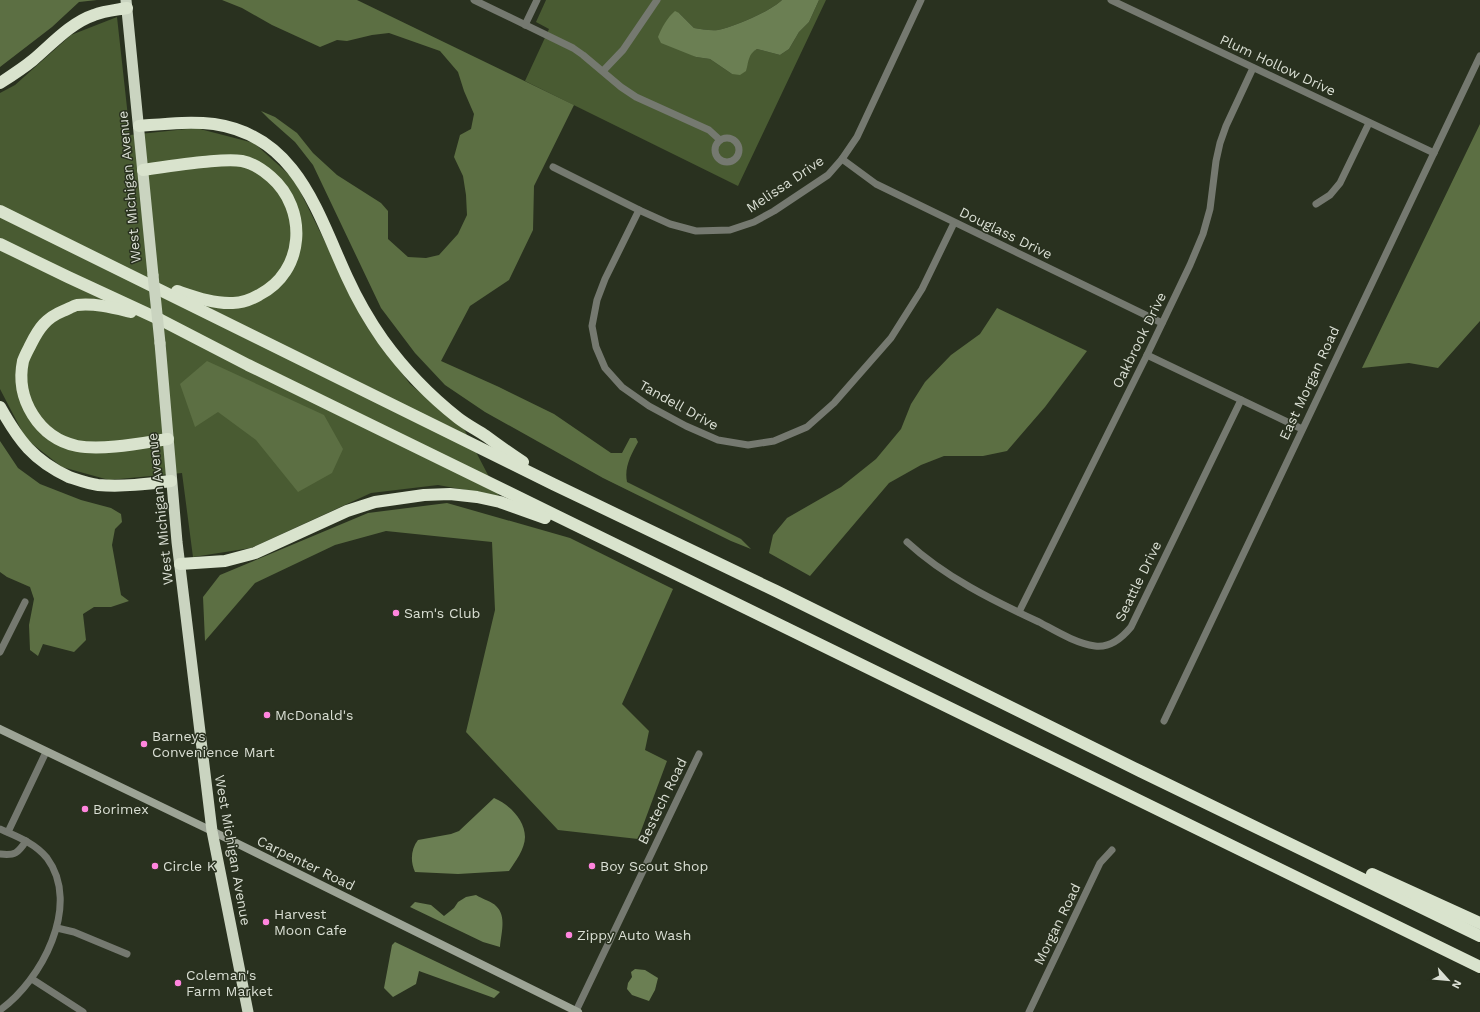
<svg xmlns="http://www.w3.org/2000/svg" width="1480" height="1012" viewBox="0 0 1480 1012" font-family="'Work Sans',sans-serif">
<style>
.green{fill:#495b32}
.forest{fill:#5c6f43}
.water{fill:#6b7f53}
.lines{fill:none;stroke-linecap:round;stroke-linejoin:round}
.minor{stroke:#757970;stroke-width:7}
.secondary{stroke:#9da496;stroke-width:8}
.trunk{stroke:#cad4c0;stroke-width:11}
.motorway{stroke:#d9e3cd;stroke-width:12}
.trunk-bridge{stroke:#cad4c0;stroke-width:11}
.poi-dot{fill:#ff85de;stroke:#29311f;stroke-width:1.5}
.labels{text-anchor:middle;stroke-width:3;stroke-linejoin:round;paint-order:stroke}
.street-label{font-size:14px;fill:#dadfd4;stroke:#29311f}
.poi-label{font-size:14px;fill:#dadfd4;stroke:#29311f;text-anchor:start}
</style>
<rect width="100%" height="100%" fill="#29311f"/>
<g class="green">
<path d="M 546,0 L 782,0 C 771,11 734,27 718,30 C 711,31 701,29 694,28 L 679,13 L 689,53 L 696,57 L 710,59 L 732,74 L 748,63 C 748,55 751,52 757,49 L 780,55 L 789,49 L 799,32 L 809,22 L 819,0 L 826,0 L 738,186 L 525,81 L 549,29 L 536,22 Z"/>
<path d="M 117,17 L 130,135 L 196,128 L 254,143 L 294,179 L 367,327 L 410,384 L 464,429 L 499,496 L 438,485 L 371,493 L 251,548 L 193,557 L 182,473 L 109,480 L 62,467 L 26,439 L 0,389 L 0,93 L 15,85 L 71,35 Z"/>
</g>
<g class="forest">
<path d="M 0,0 L 97,0 L 79,2 L 52,27 L 0,67 Z"/>
<path d="M 222,0 L 357,0 L 574,105 L 534,186 L 533,230 L 509,280 L 470,306 L 441,361 L 499,387 L 554,414 L 611,453 L 622,453 L 630,438 L 636,438 L 638,442 C 631,455 624,467 627,482 L 741,539 L 751,549 L 731,541 L 603,478 L 485,412 L 445,385 L 415,353 L 381,308 L 313,165 L 295,142 L 269,119 L 261,111 L 275,117 L 297,133 L 313,153 L 337,175 L 381,203 L 388,211 L 388,239 L 408,257 L 426,258 L 439,255 L 458,234 L 467,215 L 466,195 L 463,176 L 454,157 L 460,135 L 471,129 L 474,114 L 464,91 L 458,72 L 440,51 L 389,33 L 372,35 L 347,41 L 337,40 L 320,47 L 272,25 L 242,8 Z"/>
<path d="M 1480,124 L 1480,321 L 1438,368 L 1409,363 L 1362,368 Z"/>
<path d="M 997,308 L 1087,351 L 1045,407 L 1007,451 L 983,456 L 944,456 L 921,465 L 889,483 L 810,576 L 769,553 L 773,535 L 787,518 L 841,487 L 876,459 L 901,429 L 911,404 L 925,382 L 951,355 L 980,334 Z"/>
<path d="M 207,361 L 324,415 L 343,449 L 332,473 L 298,492 L 256,440 L 218,412 L 195,427 L 180,384 Z"/>
<path d="M 0,441 L 18,468 L 40,484 L 81,500 L 111,508 L 121,514 L 122,522 L 115,529 L 112,545 L 121,595 L 129,601 L 111,607 L 94,607 L 83,614 L 86,640 L 74,652 L 43,644 L 38,656 L 30,650 L 29,625 L 34,599 L 30,587 L 7,577 L 0,572 Z"/>
<path d="M 447,503 L 570,538 L 673,589 L 622,704 L 649,731 L 645,750 L 667,761 L 638,839 L 558,830 L 466,732 L 495,610 L 492,542 L 386,531 L 335,545 L 255,583 L 205,641 L 203,597 L 220,575 L 368,513 Z"/>
</g>
<g class="water">
<path d="M 782,0 L 819,0 L 809,22 L 799,32 L 789,49 L 780,55 L 757,49 C 748,54 749,61 746,71 L 740,75 L 732,74 L 710,59 L 696,57 L 661,43 L 658,37 C 662,27 667,18 675,11 L 679,13 L 694,28 C 701,29 711,31 718,30 C 734,27 771,11 782,0 Z"/>
<path d="M 494,798 C 509,804 525,820 525,837 C 525,849 515,862 509,871 L 458,874 L 415,872 C 410,861 411,849 418,840 L 451,834 L 459,831 Z"/>
<path d="M 476,895 C 482,899 493,902 496,906 C 507,916 501,934 500,947 L 483,942 L 410,907 L 415,902 L 431,905 L 444,916 L 454,908 L 458,902 L 466,897 Z"/>
<path d="M 395,942 L 500,992 L 494,998 L 419,971 L 416,984 L 393,997 L 384,988 L 392,945 Z"/>
<path d="M 635,969 L 645,970 L 658,978 L 655,990 L 649,1001 L 632,995 L 627,989 L 628,983 L 632,977 L 631,972 Z"/>
</g>
<g class="lines">
<g class="minor">
<path d="M 474,0 L 573,48 L 583,55 L 621,87 L 636,97 L 709,130 L 720,140"/>
<path d="M 1111,0 L 1434,153"/>
<path d="M 525,25 L 537,0"/>
<path d="M 603,71 L 623,50 L 657,0"/>
<circle cx="727" cy="150" r="12"/>
<path d="M 842,159 L 876,184 L 1162,323"/>
<path d="M 553,167 L 639,210 L 670,224 L 696,231 L 730,230 L 754,222 L 774,211 L 828,175 L 842,159 L 857,137 L 921,0"/>
<path d="M 1316,204 L 1330,195 L 1340,183 L 1369,123"/>
<path d="M 639,210 L 605,279 L 597,300 L 592,326 L 596,347 L 605,368 L 622,387 L 649,406 L 686,426 L 718,440 L 748,445 L 774,441 L 807,427 L 834,403 L 891,338 L 922,289 L 954,223"/>
<path d="M 1147,355 L 1302,429"/>
<path d="M 907,542 C 945,577 992,600 1039,622 C 1056,631 1075,643 1095,646 C 1110,648 1122,638 1131,627 L 1241,400"/>
<path d="M 1019,612 L 1147,355 L 1190,265 L 1203,234 L 1210,209 L 1216,161 L 1220,143 L 1226,126 L 1253,68"/>
<path d="M 0,652 L 25,602"/>
<path d="M 1164,721 L 1480,56"/>
<path d="M 0,829 C 16,836 35,843 47,858 C 82,905 41,981 0,1010"/>
<path d="M 8,832 L 46,752"/>
<path d="M 0,854 C 15,856 18,853 26,841"/>
<path d="M 57,928 L 74,932 L 127,954"/>
<path d="M 32,979 L 83,1012"/>
<path d="M 576,1011 L 699,754"/>
<path d="M 1029,1012 L 1100,863 L 1112,850"/>
</g>
<path class="secondary" d="M 0,729 L 212,831 L 578,1012"/>
<g class="trunk">
<path d="M 126,0 L 153,275"/>
<path d="M 160,343 L 177,542 L 212,831 L 248,1012"/>
</g>
<g class="motorway">
<path d="M 0,83 C 11,76 22,69 33,60 C 51,45 70,23 94,15 C 104,11 116,10 127,8"/>
<path d="M 139,126 C 164,124 189,121 214,124 C 297,136 317,212 347,277 C 357,299 369,320 383,340 C 404,369 430,396 458,418 C 467,425 477,430 486,436 C 498,445 511,454 523,462"/>
<path d="M 143,170 C 163,167 183,164 203,162 C 216,161 229,159 242,161 C 253,163 263,170 271,177 C 308,209 305,272 259,295 C 252,299 242,303 233,303 C 214,304 195,297 177,291"/>
<path d="M 0,211 L 553,484 L 776,591 L 1140,771 L 1480,936"/>
<path d="M 0,244 L 68,277 L 161,320 L 248,365 L 1480,967"/>
<path d="M 131,312 C 114,308 95,303 77,305 C 73,306 68,309 63,311 C 46,318 39,328 31,344 C 28,350 25,355 23,361 C 15,399 39,438 77,446 C 102,451 142,443 168,439"/>
<path d="M 0,407 C 19,441 33,460 69,477 C 78,480 89,484 98,485 C 123,487 147,484 171,481"/>
<path d="M 180,564 L 225,561 L 255,553 L 347,511 L 375,502 L 424,495 L 450,494 L 477,497 L 500,502 L 545,518"/>
<path d="M 1372,874 L 1480,923"/>
</g>
<path class="trunk-bridge" d="M 153,275 L 160,343"/>
</g>
<g class="poi-dot">
<circle cx="396" cy="613" r="4"/>
<circle cx="267" cy="715" r="4"/>
<circle cx="144" cy="744" r="4"/>
<circle cx="85" cy="809" r="4"/>
<circle cx="155" cy="866" r="4"/>
<circle cx="592" cy="866" r="4"/>
<circle cx="266" cy="922" r="4"/>
<circle cx="569" cy="935" r="4"/>
<circle cx="178" cy="983" r="4"/>
</g>
<g class="labels">
<g class="street-label">
<text transform="translate(1278 65) rotate(25)" y="5">Plum Hollow Drive</text>
<text transform="translate(785 184) rotate(-34)" y="5">Melissa Drive</text>
<text transform="translate(129 187) rotate(-95)" y="5">West Michigan Avenue</text>
<text transform="translate(1006 233) rotate(26)" y="5">Douglass Drive</text>
<text transform="translate(1139 340) rotate(-64)" y="5">Oakbrook Drive</text>
<text transform="translate(1309 383) rotate(-65)" y="5">East Morgan Road</text>
<text transform="translate(679 405) rotate(29)" y="5">Tandell Drive</text>
<text transform="translate(160 509) rotate(-96)" y="5">West Michigan Avenue</text>
<text transform="translate(1138 581) rotate(-64)" y="5">Seattle Drive</text>
<text transform="translate(662 801) rotate(-64)" y="5">Bestech Road</text>
<text transform="translate(233 850) rotate(80)" y="5">West Michigan Avenue</text>
<text transform="translate(306 863) rotate(26)" y="5">Carpenter Road</text>
<text transform="translate(1057 924) rotate(-64)" y="5">Morgan Road</text>
</g>
<g class="poi-label">
<text x="404" y="618">Sam's Club</text>
<text x="275" y="720">McDonald's</text>
<text x="152" y="741">Barneys<tspan x="152" dy="16">Convenience Mart</tspan></text>
<text x="93" y="814">Borimex</text>
<text x="163" y="871">Circle K</text>
<text x="600" y="871">Boy Scout Shop</text>
<text x="274" y="919">Harvest<tspan x="274" dy="16">Moon Cafe</tspan></text>
<text x="577" y="940">Zippy Auto Wash</text>
<text x="186" y="980">Coleman's<tspan x="186" dy="16">Farm Market</tspan></text>
</g>
</g>
<g transform="translate(1448 980) rotate(117)" stroke="#29311f" stroke-width="3" paint-order="stroke">
<path d="M0-3L7 15L0 10L-7 15Z" fill="#dadfd4"/>
<text y="-6" font-size="11" font-weight="bold" text-anchor="middle" fill="#dadfd4">N</text>
</g>
</svg>
